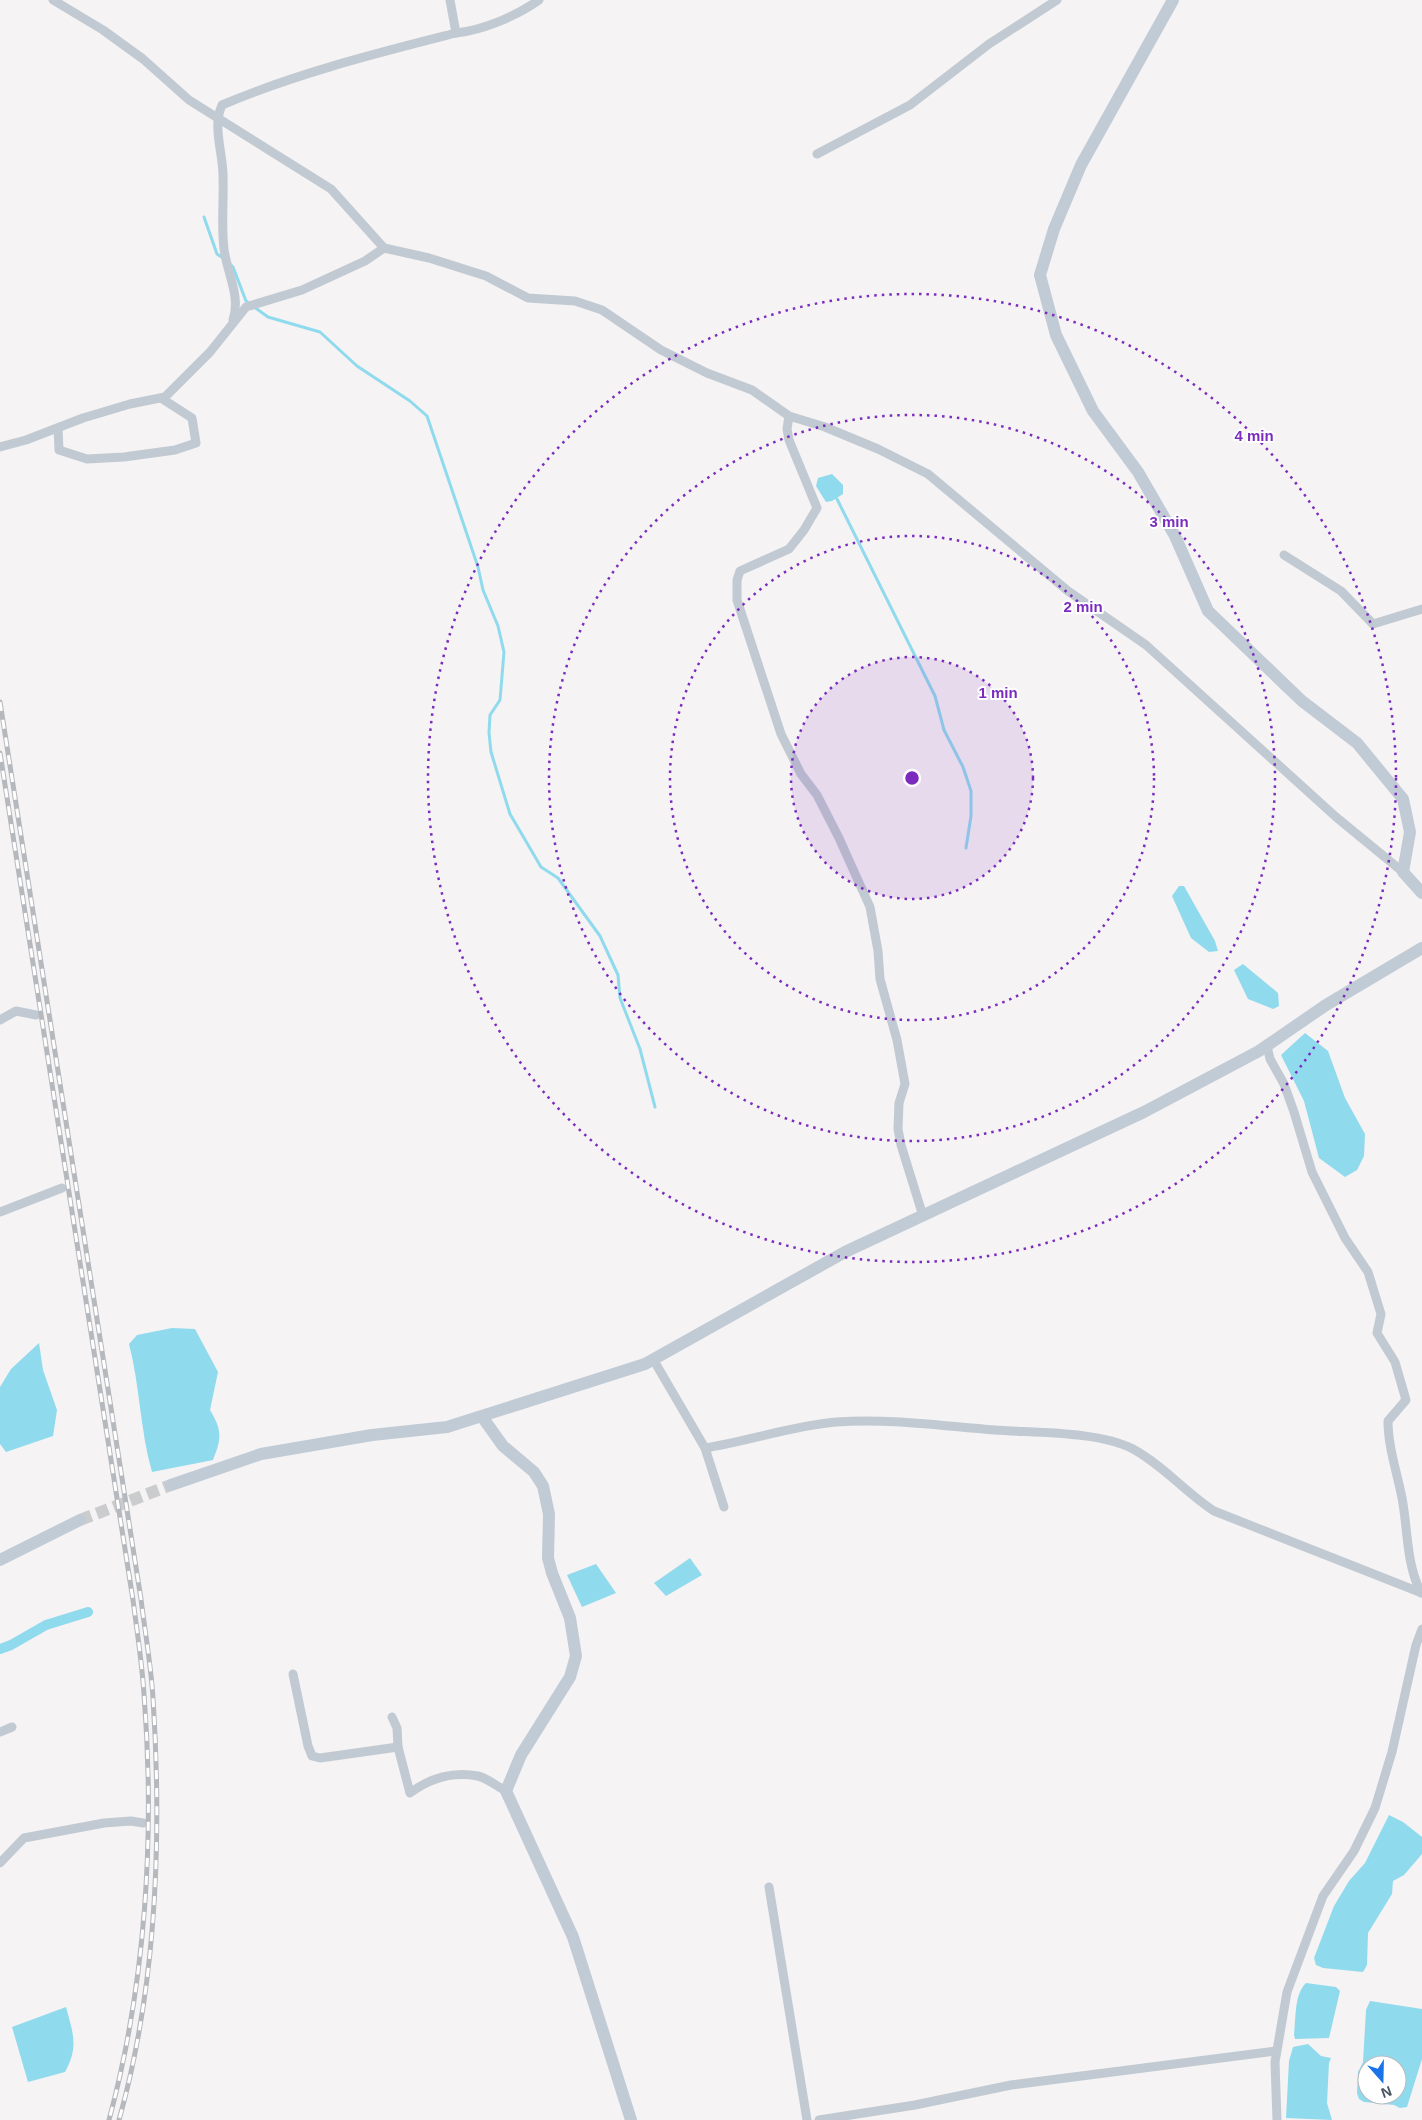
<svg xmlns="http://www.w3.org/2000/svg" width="1422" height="2120" viewBox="0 0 1422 2120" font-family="Arial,sans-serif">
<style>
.water{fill:#90daee;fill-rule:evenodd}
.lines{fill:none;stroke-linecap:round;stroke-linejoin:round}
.stream{stroke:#90daee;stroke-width:3}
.canal{stroke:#90daee;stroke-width:10}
.secondary-tunnel{stroke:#caccce;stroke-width:12;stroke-dasharray:12 6;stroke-linecap:butt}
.street{stroke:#c1cad2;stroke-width:9}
.secondary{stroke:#c1cbd6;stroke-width:12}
.rail-casing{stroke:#b5b8bd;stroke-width:5}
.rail{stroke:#fff;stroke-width:3;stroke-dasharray:9;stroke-linecap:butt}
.ring{fill:none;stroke:#7b2cbf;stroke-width:2.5;stroke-dasharray:2.5 5}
.centre{fill:#7b2cbf;stroke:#fff;stroke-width:2.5}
.ring-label{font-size:15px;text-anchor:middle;font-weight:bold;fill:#7b2cbf;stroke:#fff;stroke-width:4;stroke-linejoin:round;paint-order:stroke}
</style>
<rect width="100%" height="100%" fill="#f5f3f3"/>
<g class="water">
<path d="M 832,474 L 843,485 L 843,494 L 832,501 L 826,502 L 816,486 L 818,478 Z"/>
<path d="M 1179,886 L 1184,886 L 1215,941 L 1218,951 L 1209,952 L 1191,938 L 1172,896 Z"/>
<path d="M 1243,964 L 1278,993 L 1279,1006 L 1273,1009 L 1248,999 L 1234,970 Z"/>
<path d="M 1305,1033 L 1328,1051 L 1345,1098 L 1365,1134 L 1364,1156 L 1357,1170 L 1345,1177 L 1319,1158 L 1304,1101 L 1281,1055 Z"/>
<path d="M 172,1328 L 195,1329 L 218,1372 L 210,1410 C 222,1430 222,1438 213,1460 L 152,1472 C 140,1430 140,1386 129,1344 L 137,1335 Z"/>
<path d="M 39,1343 L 43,1370 L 57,1410 L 53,1436 L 6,1452 L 0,1444 L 0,1387 L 11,1369 Z"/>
<path d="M 690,1558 L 702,1575 L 666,1596 L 654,1583 Z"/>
<path d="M 596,1564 L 616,1593 L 582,1607 L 567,1575 Z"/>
<path d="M 1389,1815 L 1403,1822 L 1422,1837 L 1422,1854 L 1404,1875 L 1393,1881 L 1392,1894 L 1368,1933 L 1367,1965 L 1363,1972 L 1323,1968 L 1316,1965 L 1314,1958 L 1334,1906 L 1349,1881 L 1365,1863 Z"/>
<path d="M 1306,1983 L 1336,1987 L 1340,1991 L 1329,2038 L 1295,2039 L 1294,2035 C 1296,2020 1294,1994 1306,1983 Z"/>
<path d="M 1370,2001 L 1422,2009 L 1422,2059 L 1407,2107 L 1400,2108 L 1394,2105 L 1364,2102 L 1359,2099 L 1357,2093 L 1358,2072 L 1363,2062 L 1366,2010 ZM 1367,2065 L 1397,2065 L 1397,2095 L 1367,2095 Z"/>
<path d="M 66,2007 C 73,2033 79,2047 65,2072 L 28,2082 L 12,2027 Z"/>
<path d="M 1308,2044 L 1321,2056 L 1331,2058 L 1329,2063 L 1327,2103 L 1332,2120 L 1286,2118 L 1289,2061 L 1293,2047 Z"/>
</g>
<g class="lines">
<g class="stream">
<path d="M 204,217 L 217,254 L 223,258"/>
<path d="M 230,264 L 233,267 L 246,301 L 268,317 L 320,332 L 357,366 L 410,401 L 427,416 L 478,567 L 483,590 L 498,626 L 504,652 L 500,700 L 490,715 L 489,733 L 491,752 L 510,814 L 541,867 L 558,878 L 600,936 L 618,975 L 620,998 L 640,1049 L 655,1107"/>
<path d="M 837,499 L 935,696 L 944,730 L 963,767 L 971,791 L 971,816 L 966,848"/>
</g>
<path class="canal" d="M 0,1649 L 11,1645 L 46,1625 L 88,1612"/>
<path class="secondary-tunnel" d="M 80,1520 L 171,1485"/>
<g class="street">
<path d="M 53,0 L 103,30 L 143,59 L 189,100 L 331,189 L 384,248"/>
<path d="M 456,33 C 484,30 516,16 539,0"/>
<path d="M 817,154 L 910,105 L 989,44 L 1057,0"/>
<path d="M 233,320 C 241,296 227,273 224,249 C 221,225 224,201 223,176 C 223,152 212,127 222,105 C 297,73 378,53 456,33 L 450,0"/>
<path d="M 789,416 L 787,429 L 789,440 L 817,508 L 804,530 L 789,549 L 740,571 L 737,580 L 737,600 L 781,734 L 801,774 L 817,795 L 839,838 L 870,907 L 878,951 L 880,979 L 897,1040 L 905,1084 L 899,1103 L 898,1129 L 901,1145 L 923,1216"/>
<path d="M 58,428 L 59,450 L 87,459 L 124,457 L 175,450 L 196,443 L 192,418 L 161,398"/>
<path d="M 0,447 L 26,440 L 83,418 L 130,404 L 165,397 L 210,352 L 246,307 L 302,290 L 365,261 L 384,248 L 429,258 L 486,276 L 528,298 L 575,301 L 602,310 L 661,350 L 707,373 L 752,390 L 789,416 L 825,427 L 878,449 L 928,474 L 1068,591 L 1146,645 L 1336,817 L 1403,872"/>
<path d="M 1284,555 L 1341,591 L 1373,624 L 1422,609"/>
<path d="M 0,1020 L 16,1011 L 36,1015"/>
<path d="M 1267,1046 L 1270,1059 L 1284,1084 L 1294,1112 L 1312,1172 L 1345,1238 L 1368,1272 L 1381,1314 L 1377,1333 L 1395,1362 L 1406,1400 L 1388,1421 C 1388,1447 1397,1472 1402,1498 C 1408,1529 1406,1564 1421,1593"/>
<path d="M 0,1212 L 62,1188"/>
<path d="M 653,1359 L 705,1448 L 724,1507"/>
<path d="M 705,1448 C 749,1441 791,1426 836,1422 C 888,1418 942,1426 995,1430 C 1034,1433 1099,1431 1133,1449 C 1164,1466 1186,1493 1214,1511 L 1422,1593"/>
<path d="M 293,1674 L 308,1746 L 312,1756 L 320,1758 L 398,1747"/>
<path d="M 392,1717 L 397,1728 L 398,1747 L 410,1793 C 430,1778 452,1771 478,1776 C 487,1778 498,1787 506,1791"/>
<path d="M 0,1732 L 12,1727"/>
<path d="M 0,1863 L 24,1838 L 104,1823 L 131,1821 L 143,1823"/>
<path d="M 769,1887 L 807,2120"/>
<path d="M 819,2120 L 915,2105 L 1011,2085 L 1276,2051"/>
<path d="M 1277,2120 L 1275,2062 L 1287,1992 L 1323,1896 L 1354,1851 L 1375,1808 L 1392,1752 L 1416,1645 L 1422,1629"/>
</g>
<g class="secondary">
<path d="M 1173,0 L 1081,165 L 1054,229 L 1040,275 L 1056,335 L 1093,411 L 1138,472 L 1175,536 L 1208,611 L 1302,701 L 1357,743 L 1403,799 L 1410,832 L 1403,872 L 1422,893"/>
<path d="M 483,1418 L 503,1446 L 534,1472 L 543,1486 L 549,1514 L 548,1558 L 552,1573 L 570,1618 L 576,1656 L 570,1677 L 521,1755 L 506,1791 L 573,1937 L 631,2120"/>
<path d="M 171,1485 L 261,1454 L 372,1435 L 447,1427 L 645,1364 L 845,1252 L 1144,1112 L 1259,1051 L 1326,1005 L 1422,948"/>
<path d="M 0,1560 L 80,1520"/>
</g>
<defs>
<g id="rail">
<path d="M 0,702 L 141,1599 C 145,1632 151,1665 153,1698 C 162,1837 157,1985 119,2120"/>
<path d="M 0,753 L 133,1600 C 137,1631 142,1663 144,1694 C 155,1835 146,1983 109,2120"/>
</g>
</defs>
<use href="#rail" class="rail-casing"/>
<use href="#rail" class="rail"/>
</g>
<circle cx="912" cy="778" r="121" fill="#7b2cbf" fill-opacity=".12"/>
<g class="ring">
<circle cx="912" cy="778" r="121"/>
<circle cx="912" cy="778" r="242"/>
<circle cx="912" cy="778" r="363"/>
<circle cx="912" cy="778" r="484"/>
</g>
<circle cx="912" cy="778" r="8" class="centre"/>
<g class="ring-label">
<text x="1254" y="441">4 min</text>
<text x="1169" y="527">3 min</text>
<text x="1083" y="612">2 min</text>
<text x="998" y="698">1 min</text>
</g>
<g transform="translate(1382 2080) rotate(160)"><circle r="24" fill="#ffffff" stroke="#b7bbc0"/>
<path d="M0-4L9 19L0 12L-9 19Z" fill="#1a73e8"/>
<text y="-8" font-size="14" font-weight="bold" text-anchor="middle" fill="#4a5661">N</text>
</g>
</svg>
